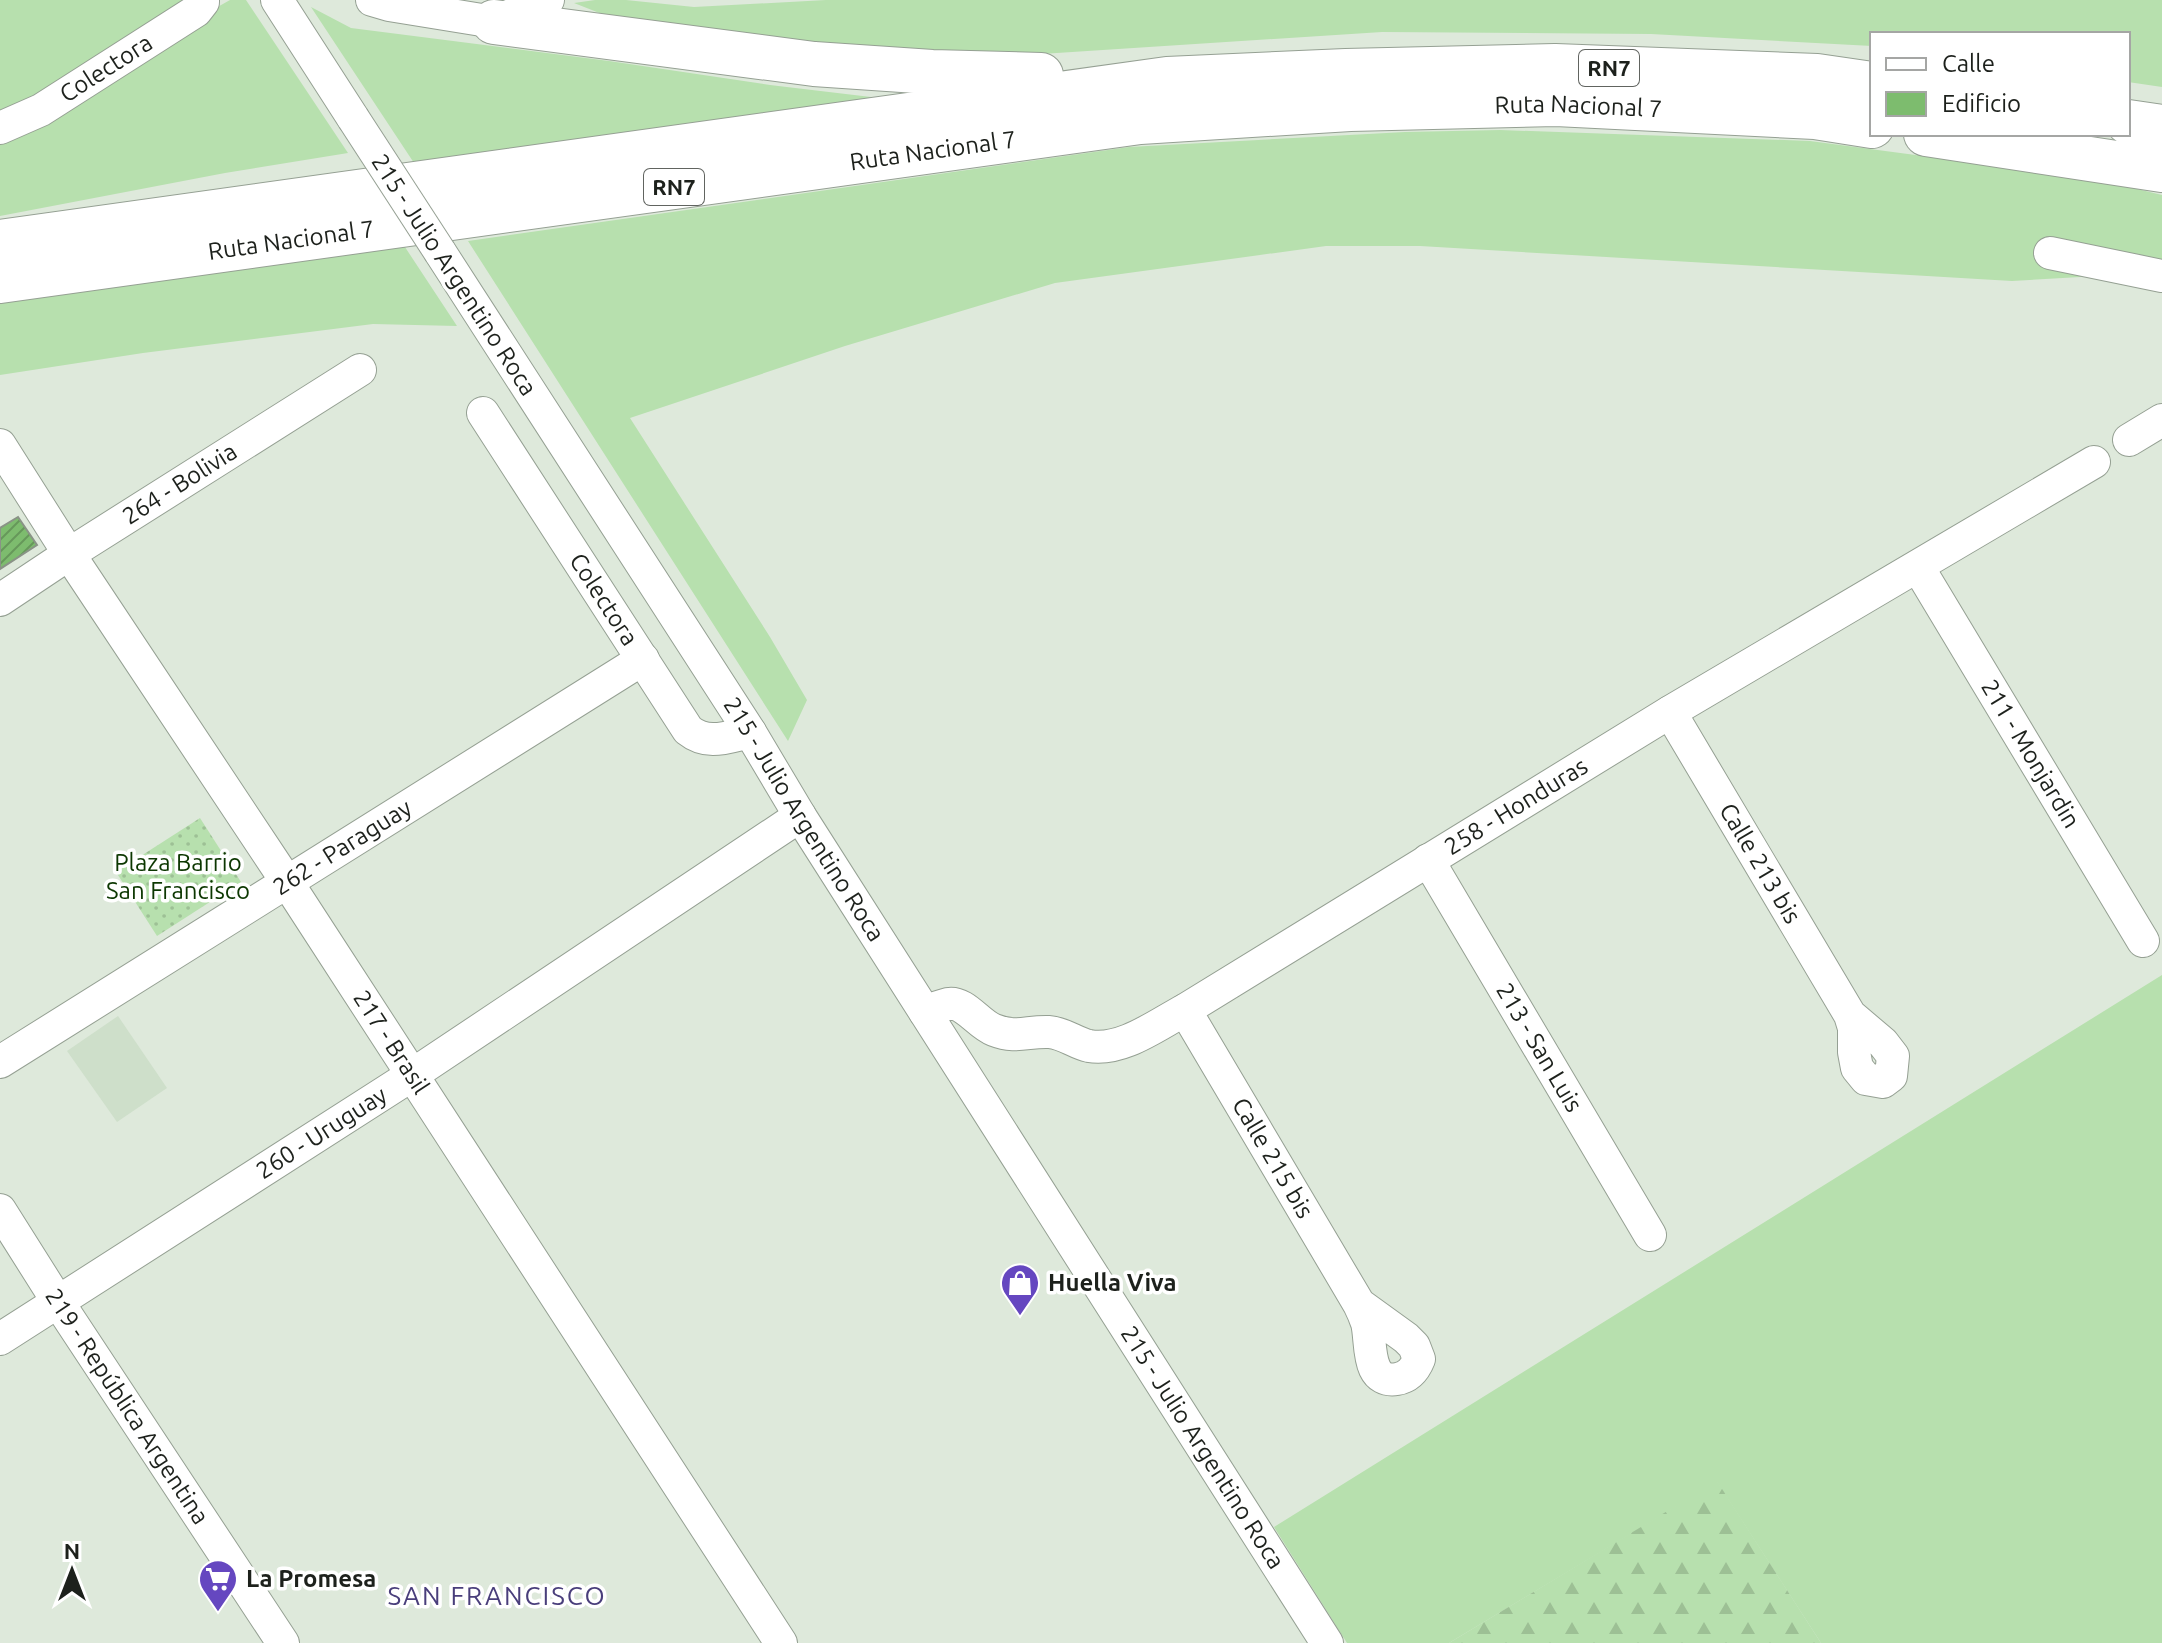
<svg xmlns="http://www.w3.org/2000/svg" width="2162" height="1643" viewBox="0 0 2162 1643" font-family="Ubuntu,sans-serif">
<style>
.built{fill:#cedfca}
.grass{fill:#b7e0ae}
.forest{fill:url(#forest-firs)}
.park{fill:url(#park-dots)}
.building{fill:url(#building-hatch);stroke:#899386;stroke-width:2}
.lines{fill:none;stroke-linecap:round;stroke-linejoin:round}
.minor-casing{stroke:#95a093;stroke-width:34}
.highway-casing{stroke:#95a093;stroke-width:46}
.minor{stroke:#fff;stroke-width:32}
.highway{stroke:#fff;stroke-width:44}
.minor-bridge-casing{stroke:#95a093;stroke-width:34;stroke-linecap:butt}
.minor-bridge{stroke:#fff;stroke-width:32}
.labels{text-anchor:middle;stroke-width:7;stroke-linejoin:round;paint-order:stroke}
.shield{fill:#fff;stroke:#616460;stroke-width:2}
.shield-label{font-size:22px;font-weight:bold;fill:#1d211c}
.street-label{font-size:24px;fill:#1d211c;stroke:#fff}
.park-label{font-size:24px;fill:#0c3701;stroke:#fff}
.poi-label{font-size:24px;font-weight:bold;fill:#1d211c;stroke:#fff;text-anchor:start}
.neighbourhood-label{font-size:26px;letter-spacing:2px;fill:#493e7b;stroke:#fff}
</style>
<defs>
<pattern id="forest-firs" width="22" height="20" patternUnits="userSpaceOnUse" patternTransform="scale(2)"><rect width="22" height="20" fill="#b7e0ae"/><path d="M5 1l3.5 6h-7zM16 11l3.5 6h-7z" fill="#9dc095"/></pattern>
<pattern id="park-dots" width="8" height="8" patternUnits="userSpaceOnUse" patternTransform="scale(2)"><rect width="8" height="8" fill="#b7e0ae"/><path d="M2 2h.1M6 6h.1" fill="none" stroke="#9dc095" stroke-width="1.8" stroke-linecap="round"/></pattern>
<pattern id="building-hatch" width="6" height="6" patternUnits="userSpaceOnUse" patternTransform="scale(2)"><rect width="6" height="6" fill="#7dbc6e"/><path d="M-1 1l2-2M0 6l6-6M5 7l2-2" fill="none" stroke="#66985a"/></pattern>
</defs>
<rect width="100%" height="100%" fill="#dee9db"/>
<path class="built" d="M 118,1016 L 167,1088 L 117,1122 L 67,1051 Z"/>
<g class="grass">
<path d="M 0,0 L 192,0 L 0,117 Z"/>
<path d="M 230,0 L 246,0 L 348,153 L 225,173 L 0,216 L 0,139 L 184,26 Z"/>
<path d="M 595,0 L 626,0 L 694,7 L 826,0 L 2162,0 L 2162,87 L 2128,82 L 2128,34 L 1872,34 L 1872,46 L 1651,34 L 1382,32 L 1026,55 L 921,59 L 625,23 L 574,3 Z"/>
<path d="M 311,7 L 351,28 L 609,61 L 770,85 L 913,102 L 414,163 Z"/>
<path d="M 1500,130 L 1810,141 L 2096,179 L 2162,195 L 2162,277 L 2133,274 L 2012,281 L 1420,246 L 1326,246 L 1055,283 L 845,346 L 630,418 L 770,637 L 807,700 L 788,741 L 468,241 L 1129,147 L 1405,132 Z"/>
<path d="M 401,241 L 457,326 L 373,324 L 143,353 L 0,375 L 0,297 Z"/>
<path d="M 2162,975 L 2162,1643 L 1821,1643 L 1717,1482 L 1449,1643 L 1347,1643 L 1274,1527 Z"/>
</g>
<path class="forest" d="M 1717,1481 L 1821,1643 L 1449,1643 Z"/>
<path class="park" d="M 200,818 L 241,882 L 157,936 L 116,872 Z"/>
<path class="building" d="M 18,517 L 37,545 L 0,569 L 0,528 Z"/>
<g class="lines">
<defs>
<g id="minor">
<path d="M 277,0 L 353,118"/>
<path d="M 372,0 L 389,5 L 494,22 L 548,0"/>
<path id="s1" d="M 0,128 L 41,110 L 196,11 L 203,2 L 203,0"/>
<path id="s2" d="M 440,252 L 750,732 L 800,816 L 1327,1643"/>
<path d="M 2050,253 L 2162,276"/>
<path id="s3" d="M 483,413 L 688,730 C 708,746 727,737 750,732"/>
<path d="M 2129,440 L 2162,420"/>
<path id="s4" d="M 0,445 L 69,554 L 287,882 L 781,1643"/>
<path id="s5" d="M 1918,567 L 2143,941"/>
<path id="s6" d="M 0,600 L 69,554 L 360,370"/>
<path id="s7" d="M 1670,712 L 1850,1015 L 1854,1028 L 1854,1052 L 1857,1068 L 1866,1079 L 1883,1082 L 1891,1076 L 1893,1056 L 1883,1043 L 1850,1015"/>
<path id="s8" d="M 1428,860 L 1650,1235"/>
<path id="s9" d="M 1185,1010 L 1359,1304 C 1362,1310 1365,1317 1367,1323 C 1372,1341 1365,1384 1397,1379 C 1409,1377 1415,1369 1419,1359 L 1414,1346 L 1406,1338 L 1359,1304"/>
<path id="s10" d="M 925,1012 C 932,1009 940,1006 948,1004 C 965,1001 978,1024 994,1030 C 1017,1039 1027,1031 1049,1032 C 1064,1033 1075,1043 1089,1046 C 1122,1052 1158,1024 1185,1010 L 1670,712 L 2094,462"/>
<path id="s11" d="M 0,1062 L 643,659"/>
<path id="s12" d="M 0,1210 L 58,1302 L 283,1643"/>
<path id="s13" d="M 0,1339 L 412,1075 L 800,816"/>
</g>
<g id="highway">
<path d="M 494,22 L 814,64 L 932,72 L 1041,75"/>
<path d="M 2128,122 L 2162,127"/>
<path d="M 1926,134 L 2162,170"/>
<path d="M 0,242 L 1167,79 L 1346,71 L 1555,66 L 1817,76 L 1872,84"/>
<path id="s14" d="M 0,281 L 1140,122 L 1350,109 L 1556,104 L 1815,117 L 1872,126"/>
</g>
</defs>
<use href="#minor" class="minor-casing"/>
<use href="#highway" class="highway-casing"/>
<use href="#minor" class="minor"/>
<use href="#highway" class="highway"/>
<defs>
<path id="minor-bridge" d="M 353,118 L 440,252"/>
</defs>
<use href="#minor-bridge" class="minor-bridge-casing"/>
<use href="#minor-bridge" class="minor-bridge"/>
</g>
<defs>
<symbol id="shop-pin" viewBox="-11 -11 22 30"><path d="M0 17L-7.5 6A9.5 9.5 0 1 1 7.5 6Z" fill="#6547c0" stroke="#fff"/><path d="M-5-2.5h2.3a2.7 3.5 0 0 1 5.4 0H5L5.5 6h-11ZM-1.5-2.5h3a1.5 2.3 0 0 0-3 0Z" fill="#fff"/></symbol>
<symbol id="supermarket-pin" viewBox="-11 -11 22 30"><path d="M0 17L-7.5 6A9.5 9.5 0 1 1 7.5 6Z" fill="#6547c0" stroke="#fff"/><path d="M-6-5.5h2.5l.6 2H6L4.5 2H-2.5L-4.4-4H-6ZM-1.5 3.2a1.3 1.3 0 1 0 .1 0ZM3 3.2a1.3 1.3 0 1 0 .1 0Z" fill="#fff"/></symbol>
</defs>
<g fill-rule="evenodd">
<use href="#shop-pin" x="998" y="1261" width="44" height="60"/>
<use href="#supermarket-pin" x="196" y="1557" width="44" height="60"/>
</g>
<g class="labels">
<g class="shield">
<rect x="1579" y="50" width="60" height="36" rx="6"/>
<rect x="644" y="169" width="60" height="36" rx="6"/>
</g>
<g class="shield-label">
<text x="1609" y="76">RN7</text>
<text x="674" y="195">RN7</text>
</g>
<g class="street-label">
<text dy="8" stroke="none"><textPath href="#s1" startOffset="122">Colectora</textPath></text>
<text dy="8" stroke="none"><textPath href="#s14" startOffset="1590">Ruta Nacional 7</textPath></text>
<text dy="8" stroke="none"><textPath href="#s14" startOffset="942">Ruta Nacional 7</textPath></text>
<text dy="8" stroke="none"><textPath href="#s14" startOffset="294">Ruta Nacional 7</textPath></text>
<text transform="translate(454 275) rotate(57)" y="8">215 - Julio Argentino Roca</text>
<text dy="8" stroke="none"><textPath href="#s6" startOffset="214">264 - Bolivia</textPath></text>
<text dy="8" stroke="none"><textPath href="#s3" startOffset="222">Colectora</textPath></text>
<text dy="8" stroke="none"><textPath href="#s5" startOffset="218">211 - Monjardin</textPath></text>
<text dy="8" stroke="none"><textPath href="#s10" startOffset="670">258 - Honduras</textPath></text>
<text dy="8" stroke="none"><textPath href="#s2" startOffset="674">215 - Julio Argentino Roca</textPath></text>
<text dy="8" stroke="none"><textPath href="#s11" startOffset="404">262 - Paraguay</textPath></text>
<text dy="8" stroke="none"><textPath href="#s7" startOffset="176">Calle 213 bis</textPath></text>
<text dy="8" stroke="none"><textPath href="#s4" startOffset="714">217 - Brasil</textPath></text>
<text dy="8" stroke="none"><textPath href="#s8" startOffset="218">213 - San Luis</textPath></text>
<text dy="8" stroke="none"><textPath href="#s13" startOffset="382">260 - Uruguay</textPath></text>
<text dy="8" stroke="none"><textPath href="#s9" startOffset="172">Calle 215 bis</textPath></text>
<text dy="8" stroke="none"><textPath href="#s12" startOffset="234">219 - República Argentina</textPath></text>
<text dy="8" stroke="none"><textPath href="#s2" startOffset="1418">215 - Julio Argentino Roca</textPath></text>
</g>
<g class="park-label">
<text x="178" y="871">Plaza Barrio<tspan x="178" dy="28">San Francisco</tspan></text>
</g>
<g class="poi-label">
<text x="1048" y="1291">Huella Viva</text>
<text x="246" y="1587">La Promesa</text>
</g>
<g class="neighbourhood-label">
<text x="497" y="1605">SAN FRANCISCO</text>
</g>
</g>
<rect x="1870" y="32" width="260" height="104" fill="#ffffff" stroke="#a5a6a4" stroke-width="2"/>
<rect x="1886" y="58" width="40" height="12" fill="#ffffff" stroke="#a5a6a4" stroke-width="2"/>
<text x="1942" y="72" font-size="24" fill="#1d211c">Calle</text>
<rect x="1886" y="92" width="40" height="24" fill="#7dbc6e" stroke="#a5a6a4" stroke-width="2"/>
<text x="1942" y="112" font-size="24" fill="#1d211c">Edificio</text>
<g transform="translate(72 1571)" stroke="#ffffff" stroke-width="6" paint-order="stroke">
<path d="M0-6L14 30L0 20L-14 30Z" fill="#1d211c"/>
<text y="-12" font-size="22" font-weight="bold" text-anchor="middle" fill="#1d211c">N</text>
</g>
</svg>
